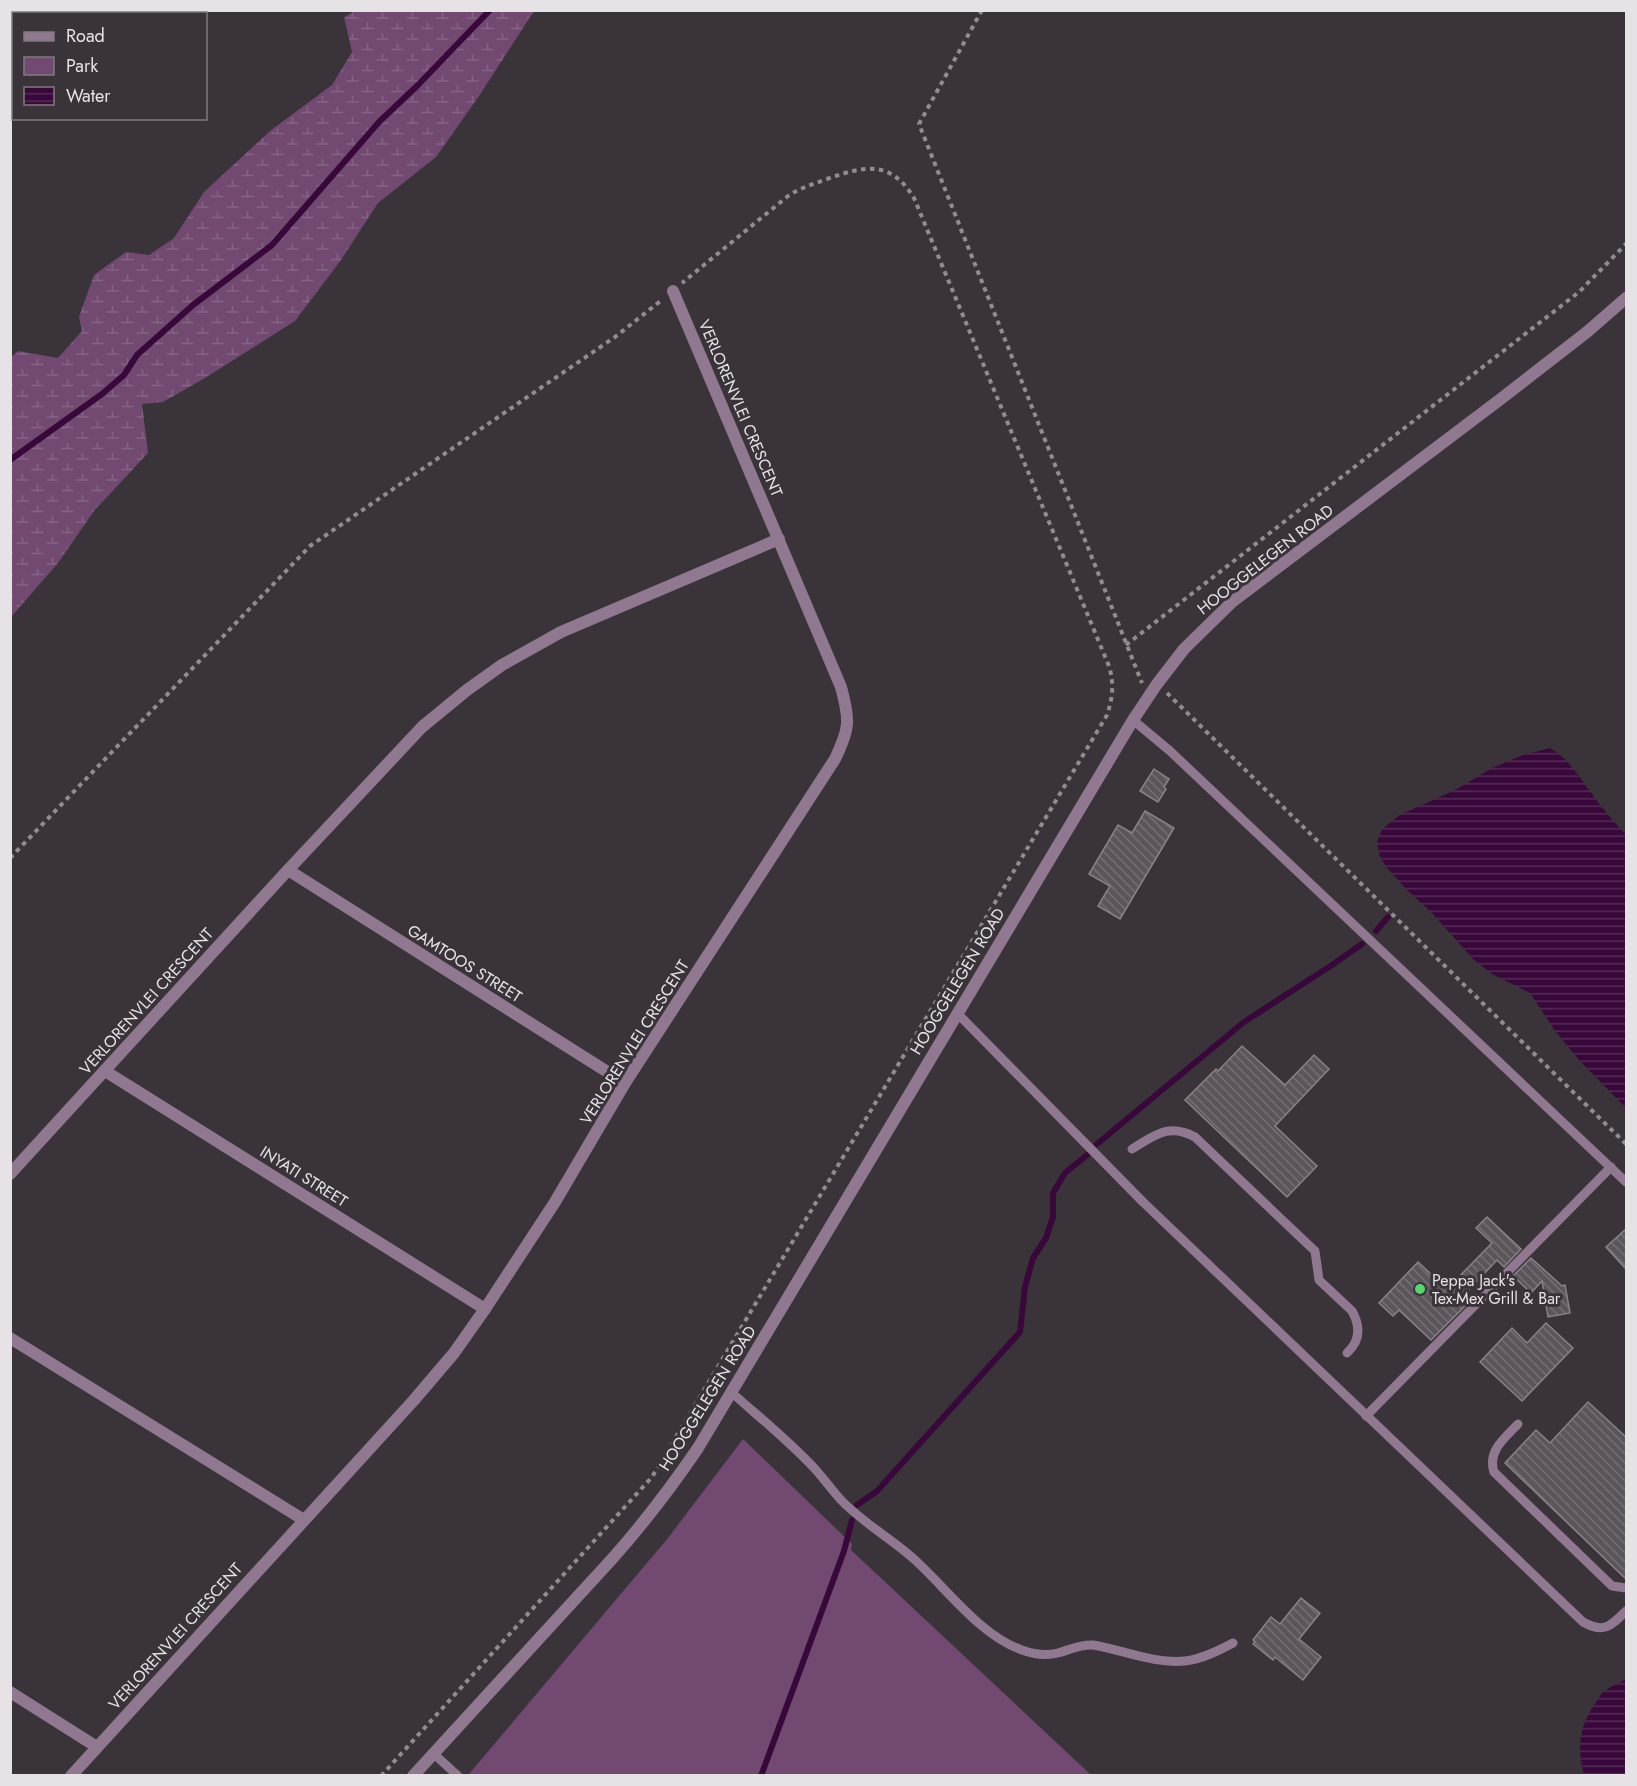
<svg xmlns="http://www.w3.org/2000/svg" width="1637" height="1786" viewBox="0 0 1637 1786" font-family="Jost,sans-serif">
<style>
.green{fill:#714971}
.wetland{fill:url(#wetland-marsh)}
.water{fill:url(#water-rules)}
.lines{fill:none;stroke-linecap:round;stroke-linejoin:round}
.stream{stroke:#39083a;stroke-width:6}
.building{fill:url(#building-back-hatch);stroke:#898289;stroke-width:1.5}
.path{stroke:#918c91;stroke-width:4;stroke-dasharray:4.5 4.5;stroke-linecap:butt}
.service{stroke:#907890;stroke-width:9}
.minor{stroke:#907890;stroke-width:12}
.poi-dot{fill:#5ad56e;stroke:#3a343a;stroke-width:2}
.labels{text-anchor:middle;stroke-width:6;stroke-linejoin:round;paint-order:stroke}
.street-label{font-size:16px;fill:#e6e2e6;stroke:#3a343a}
.poi-label{font-size:16px;fill:#e6e2e6;stroke:#3a343a;text-anchor:start}
</style>
<defs>
<pattern id="wetland-marsh" width="20" height="14" patternUnits="userSpaceOnUse" patternTransform="scale(1.5)"><rect width="20" height="14" fill="#714971"/><path d="M1 5h8M5 5V1M11 12h8M15 12V8" fill="none" stroke="#856385"/></pattern>
<pattern id="water-rules" width="6" height="5" patternUnits="userSpaceOnUse" patternTransform="scale(1.5)"><rect width="6" height="5" fill="#39083a"/><path d="M0 2.5h6" fill="none" stroke="#562c56"/></pattern>
<pattern id="building-back-hatch" width="6" height="6" patternUnits="userSpaceOnUse" patternTransform="scale(1.5)"><rect width="6" height="6" fill="#5c565c"/><path d="M-1 5l2 2M0 0l6 6M5-1l2 2" fill="none" stroke="#736e73"/></pattern>
</defs>
<rect width="100%" height="100%" fill="#3a343a"/>
<path class="green" d="M 743,1439 L 852,1544 L 851,1550 L 1091,1775 L 471,1776 L 469,1774 L 668,1538 Z"/>
<path class="wetland" d="M 357,10 L 534,11 L 479,96 L 436,157 L 378,203 L 341,260 L 295,321 L 205,378 L 163,402 L 142,404 L 148,453 L 94,511 L 58,563 L 11,617 L 11,357 L 18,351 L 58,358 L 82,331 L 79,317 L 94,275 L 126,252 L 149,255 L 174,238 L 204,192 L 270,131 L 332,85 L 352,52 L 344,17 Z"/>
<g class="water">
<path d="M 1550,748 C 1569,759 1579,777 1592,794 C 1602,808 1614,822 1626,835 L 1626,1108 L 1579,1060 L 1555,1031 L 1530,993 L 1492,974 L 1473,959 L 1431,912 L 1407,890 L 1387,868 L 1380,857 L 1377,842 L 1382,829 L 1400,815 L 1457,789 L 1492,768 L 1523,755 Z"/>
<path d="M 1626,1679 L 1626,1775 L 1584,1775 C 1577,1749 1579,1725 1596,1702 C 1599,1698 1601,1693 1605,1691 C 1611,1686 1620,1683 1626,1679 Z"/>
</g>
<g class="lines">
<g class="stream">
<path d="M 10,460 L 102,394 L 124,375 L 137,355 L 193,305 L 272,245 L 379,122 L 418,85 L 490,10"/>
<path d="M 1376,931 L 1388,917"/>
<path d="M 1097,1144 L 1244,1022 L 1332,965 L 1362,944"/>
<path d="M 857,1505 L 877,1491 L 1020,1332 L 1025,1287 L 1033,1258 L 1046,1238 L 1053,1217 L 1053,1193 L 1065,1173 L 1087,1155"/>
<path d="M 761,1776 L 844,1551 L 852,1520"/>
</g>
</g>
<g class="building">
<path d="M 1154,769 L 1169,779 L 1164,787 L 1166,789 L 1158,802 L 1140,791 Z"/>
<path d="M 1145,811 L 1174,828 L 1120,919 L 1098,906 L 1110,886 L 1089,874 L 1118,825 L 1132,833 Z"/>
<path d="M 1242,1046 L 1285,1085 L 1314,1055 L 1329,1069 L 1275,1126 L 1317,1166 L 1287,1197 L 1185,1100 L 1216,1069 L 1218,1071 Z"/>
<path d="M 1487,1217 L 1521,1249 L 1504,1267 L 1497,1260 L 1459,1300 L 1465,1306 L 1431,1340 L 1399,1310 L 1393,1316 L 1379,1303 L 1418,1262 L 1447,1289 L 1492,1243 L 1476,1228 Z"/>
<path d="M 1626,1229 L 1626,1269 L 1606,1247 Z"/>
<path d="M 1531,1258 L 1562,1286 L 1565,1285 L 1570,1313 L 1548,1317 L 1542,1281 L 1531,1293 L 1513,1276 Z"/>
<path d="M 1546,1323 L 1573,1348 L 1522,1401 L 1480,1362 L 1512,1328 L 1527,1343 Z"/>
<path d="M 1588,1402 L 1626,1437 L 1626,1579 L 1505,1463 L 1536,1430 L 1550,1443 Z"/>
<path d="M 1301,1598 L 1320,1613 L 1299,1639 L 1321,1657 L 1303,1680 L 1275,1657 L 1273,1660 L 1253,1644 L 1255,1642 L 1253,1640 L 1271,1617 L 1280,1624 Z"/>
</g>
<g class="lines">
<g class="path">
<path d="M 982,10 L 919,124 L 1142,683"/>
<path d="M 1126,645 L 1579,292 L 1626,244"/>
<path d="M 1167,693 L 1626,1144"/>
<path d="M 10,858 L 310,546 L 615,337 L 663,299"/>
<path d="M 381,1776 L 652,1477 L 1107,715 C 1113,697 1114,683 1109,666 L 914,198 C 890,159 864,166 827,179 C 813,184 800,188 788,196 L 682,283"/>
</g>
<g class="service">
<path d="M 1133,720 L 1170,751 L 1626,1182"/>
<path d="M 957,1013 L 1143,1202 L 1583,1622 C 1604,1634 1611,1626 1626,1611"/>
<path d="M 1132,1149 C 1155,1135 1169,1123 1195,1137 L 1298,1235 L 1315,1251 L 1319,1280 L 1352,1311 C 1361,1327 1360,1341 1347,1353"/>
<path d="M 731,1392 C 759,1417 789,1441 815,1469 C 824,1479 832,1490 841,1500 C 863,1523 892,1539 915,1560 C 947,1589 981,1636 1022,1650 C 1033,1654 1047,1656 1058,1653 C 1070,1650 1080,1644 1093,1645 C 1123,1650 1154,1664 1185,1661 C 1202,1659 1218,1651 1233,1643"/>
<path d="M 1366,1416 L 1611,1167"/>
<path d="M 1518,1424 C 1505,1438 1487,1451 1494,1472 L 1612,1586 L 1626,1588"/>
<path d="M 434,1754 L 458,1776"/>
</g>
<g class="minor">
<path d="M 288,870 L 625,1083"/>
<path d="M 105,1071 L 485,1309"/>
<path d="M 10,1174 L 288,870 L 422,727 L 467,690 L 502,665 L 561,632 L 779,539"/>
<path d="M 10,1338 L 304,1520"/>
<path d="M 10,1692 L 97,1747"/>
<path d="M 71,1776 L 414,1400 L 454,1353 L 485,1309 L 555,1202 L 625,1083 L 835,759 C 850,728 850,720 841,687 L 673,291"/>
<path d="M 413,1776 L 612,1559 C 645,1522 670,1489 698,1448 L 1133,720 L 1157,684 L 1184,649 L 1232,602 L 1502,398 L 1587,332 L 1626,298"/>
</g>
</g>
<circle class="poi-dot" cx="1420" cy="1289" r="6"/>
<g class="labels">
<g class="street-label">
<text transform="translate(741 408) rotate(67)" y="6">VERLORENVLEI CRESCENT</text>
<text transform="translate(1265 559) rotate(-38)" y="6">HOOGGELEGEN ROAD</text>
<text transform="translate(465 963) rotate(32)" y="6">GAMTOOS STREET</text>
<text transform="translate(957 981) rotate(-59)" y="6">HOOGGELEGEN ROAD</text>
<text transform="translate(146 1001) rotate(-48)" y="6">VERLORENVLEI CRESCENT</text>
<text transform="translate(634 1042) rotate(-58)" y="6">VERLORENVLEI CRESCENT</text>
<text transform="translate(304 1176) rotate(32)" y="6">INYATI STREET</text>
<text transform="translate(707 1398) rotate(-58)" y="6">HOOGGELEGEN ROAD</text>
<text transform="translate(175 1636) rotate(-48)" y="6">VERLORENVLEI CRESCENT</text>
</g>
<g class="poi-label">
<text x="1432" y="1286">Peppa Jack's<tspan x="1432" dy="18">Tex-Mex Grill &amp; Bar</tspan></text>
</g>
</g>
<rect width="1637" height="1786" fill="none" stroke="#e6e2e6" stroke-width="24"/>
<rect x="12" y="12" width="195" height="108" fill="#3a343a" stroke="#7f7a7f" stroke-width="1.5"/>
<rect x="24" y="32" width="30" height="9" fill="#907890" stroke="#7f7a7f" stroke-width="1.5"/>
<text x="66" y="42" font-size="18" fill="#e6e2e6">Road</text>
<rect x="24" y="57" width="30" height="18" fill="#714971" stroke="#7f7a7f" stroke-width="1.5"/>
<text x="66" y="72" font-size="18" fill="#e6e2e6">Park</text>
<rect x="24" y="87" width="30" height="18" fill="url(#water-rules)" stroke="#7f7a7f" stroke-width="1.5"/>
<text x="66" y="102" font-size="18" fill="#e6e2e6">Water</text>
</svg>
